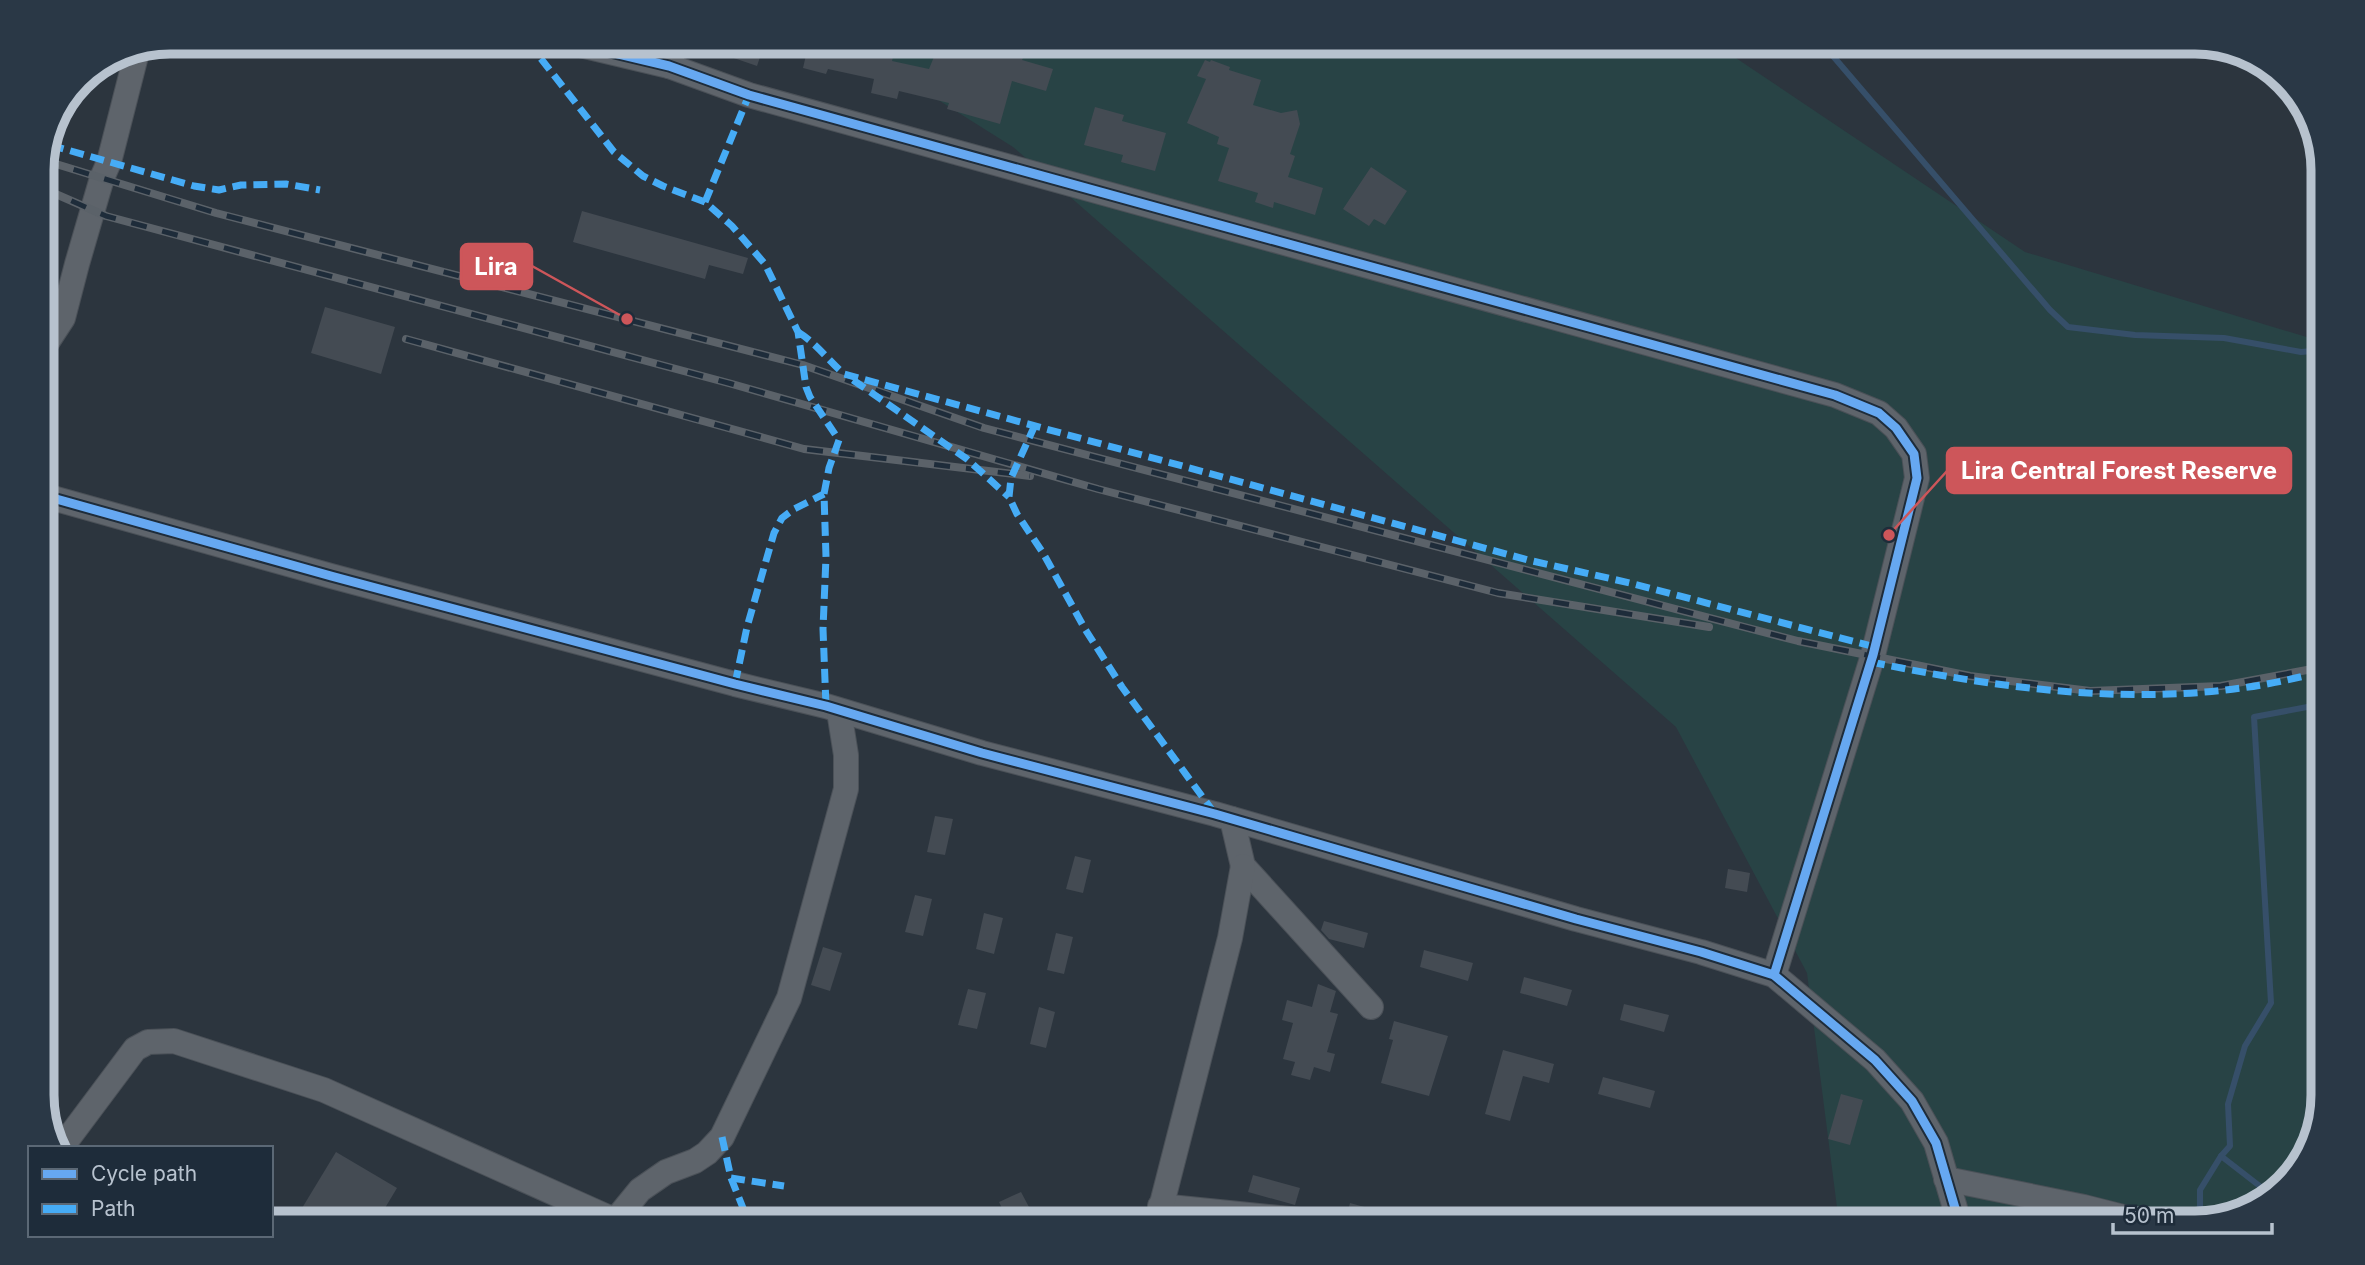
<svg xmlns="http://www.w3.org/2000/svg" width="2365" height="1265" viewBox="0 0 2365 1265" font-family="Inter,sans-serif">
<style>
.green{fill:#284345}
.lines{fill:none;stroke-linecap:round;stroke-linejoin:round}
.stream{stroke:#364f69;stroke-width:6}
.building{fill:#444b53}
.minor-casing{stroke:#4b5158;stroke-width:26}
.minor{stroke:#5e646b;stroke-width:24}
.rail-casing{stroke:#5b6269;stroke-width:8}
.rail{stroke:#1e2c3a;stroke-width:5;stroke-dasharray:16;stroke-linecap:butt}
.quiet{stroke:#46acf6;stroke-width:7;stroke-dasharray:14 7;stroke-linecap:butt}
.cycleway-casing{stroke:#1e2c3a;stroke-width:13}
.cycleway{stroke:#66a8f1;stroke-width:9}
.rim{fill:none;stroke:#b7c2ce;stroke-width:9}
.leader{fill:none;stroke:#cd565a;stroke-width:2.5}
.callout-dot{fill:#cd565a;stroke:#1e2c3a;stroke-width:2.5}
.callout{fill:#cd565a;stroke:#cd565a;stroke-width:2.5}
.callout-label{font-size:24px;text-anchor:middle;font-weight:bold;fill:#fff}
</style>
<rect width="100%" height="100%" fill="#2c353e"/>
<path class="green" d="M 846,42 L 1712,42 L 2025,252 L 2323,342 L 2323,1095 L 2310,1152 L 2259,1206 L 2196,1223 L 1839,1223 L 1807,973 L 1676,727 L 1013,147 Z"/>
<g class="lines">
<g class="stream">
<path d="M 1821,42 L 2050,310 L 2068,327 L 2135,335 L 2224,338 L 2301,352 L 2323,350"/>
<path d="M 2221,1156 L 2270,1194"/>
<path d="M 2200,1222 L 2200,1190 L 2221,1156 L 2230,1146 L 2228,1104 L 2245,1046 L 2271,1003 L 2254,717 L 2323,704"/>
</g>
</g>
<g class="building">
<path d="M 732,42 L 765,42 L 757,66 L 728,56 Z"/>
<path d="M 809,42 L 837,47 L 838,42 L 897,42 L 892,61 L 929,69 L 940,42 L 1031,42 L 1022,60 L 1053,69 L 1046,91 L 1012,81 L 1000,124 L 947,109 L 949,103 L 899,91 L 897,99 L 871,93 L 874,79 L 828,69 L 826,74 L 803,68 Z"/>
<path d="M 1205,60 L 1210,62 L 1211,60 L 1230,67 L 1229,70 L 1261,80 L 1253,105 L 1281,113 L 1297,110 L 1300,124 L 1290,154 L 1295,156 L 1288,177 L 1323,188 L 1315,215 L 1274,202 L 1273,208 L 1255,202 L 1258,193 L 1218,181 L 1229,148 L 1217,144 L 1219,137 L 1187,123 L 1206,79 L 1197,76 Z"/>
<path d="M 1095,107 L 1124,115 L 1122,121 L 1166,133 L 1155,171 L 1121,162 L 1123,155 L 1084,145 Z"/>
<path d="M 1371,167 L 1407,191 L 1385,225 L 1374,219 L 1369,226 L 1343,209 Z"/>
<path d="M 582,211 L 748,258 L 743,274 L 709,265 L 705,279 L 573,242 Z"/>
<path d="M 325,307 L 395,327 L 381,374 L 311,353 Z"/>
<path d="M 935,816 L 953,819 L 945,855 L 927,852 Z"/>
<path d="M 1075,856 L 1091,860 L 1083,893 L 1066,889 Z"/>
<path d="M 1728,869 L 1750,873 L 1747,892 L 1725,888 Z"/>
<path d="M 915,895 L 932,899 L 923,936 L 905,932 Z"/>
<path d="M 984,913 L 1003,918 L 994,954 L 976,949 Z"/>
<path d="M 1324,921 L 1368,933 L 1364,948 L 1329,939 L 1321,930 Z"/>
<path d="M 1056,933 L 1073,937 L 1064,974 L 1047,970 Z"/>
<path d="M 823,947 L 842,953 L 830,991 L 811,985 Z"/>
<path d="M 1424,950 L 1473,963 L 1468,981 L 1420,967 Z"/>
<path d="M 1524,977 L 1572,990 L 1567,1006 L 1520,993 Z"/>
<path d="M 1318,984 L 1336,991 L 1330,1012 L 1338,1014 L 1327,1052 L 1335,1054 L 1330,1072 L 1314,1067 L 1310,1080 L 1291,1075 L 1295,1062 L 1283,1059 L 1293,1023 L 1282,1020 L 1287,1000 L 1312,1007 Z"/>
<path d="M 968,989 L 986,993 L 977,1029 L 958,1025 Z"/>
<path d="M 1624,1004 L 1669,1015 L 1664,1032 L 1620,1020 Z"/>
<path d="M 1039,1007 L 1055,1012 L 1046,1048 L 1030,1044 Z"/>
<path d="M 1394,1021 L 1448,1036 L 1429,1096 L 1381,1083 L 1393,1040 L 1389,1039 Z"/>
<path d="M 1503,1050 L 1554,1064 L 1549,1083 L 1523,1076 L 1510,1121 L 1485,1114 Z"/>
<path d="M 1603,1077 L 1655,1091 L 1650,1108 L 1598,1094 Z"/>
<path d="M 1841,1094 L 1863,1100 L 1850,1145 L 1828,1139 Z"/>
<path d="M 336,1152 L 397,1188 L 376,1223 L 293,1223 Z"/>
<path d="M 1253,1175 L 1300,1188 L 1295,1205 L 1248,1192 Z"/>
<path d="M 1021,1192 L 1029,1207 L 1036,1223 L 1009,1223 L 999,1202 Z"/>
<path d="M 1350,1203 L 1404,1218 L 1403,1223 L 1345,1223 Z"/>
</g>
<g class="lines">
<defs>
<g id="minor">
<path d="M 568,42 L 669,66 L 749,95 L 1835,395 L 1879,413 L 1896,428 L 1914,454 L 1917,478 L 1873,655 L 1774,975"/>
<path d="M 669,66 L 677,42"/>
<path d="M 42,350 L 63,318 L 77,264 L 102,178 L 109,162 L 138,48"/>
<path d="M 42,495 L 331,576 L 735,684 L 826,706 L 982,753 L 1215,814 L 1576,919 L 1701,952 L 1774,975 L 1875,1060 L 1912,1101 L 1936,1143 L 1955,1208 L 1956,1223"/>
<path d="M 1232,819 L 1243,866 L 1371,1007"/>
<path d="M 61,1148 L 135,1049 L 148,1042 L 174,1041 L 324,1090 L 621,1223"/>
<path d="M 1946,1179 L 2084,1207 L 2147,1223"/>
<path d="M 1160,1206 L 1300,1220"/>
<path d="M 613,1223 L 640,1190 L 666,1172 L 695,1161 L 707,1153 L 722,1137 L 789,998 L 846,789 L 846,755 L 839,711"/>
<path d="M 1157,1223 L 1230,938 L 1243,866"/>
</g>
</defs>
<use href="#minor" class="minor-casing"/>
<use href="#minor" class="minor"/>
<defs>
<g id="rail">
<path d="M 43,160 L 216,213 L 803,365 L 984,428 L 1798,641 L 1970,676 L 2090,691 L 2221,686 L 2323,667"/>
<path d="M 42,188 L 106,216 L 732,384 L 1098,489 L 1498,593 L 1709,627"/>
<path d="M 406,339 L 804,449 L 1030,476"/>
</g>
</defs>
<use href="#rail" class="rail-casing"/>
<use href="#rail" class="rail"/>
<g class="quiet">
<path d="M 528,42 L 614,152 L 643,176 L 663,186 L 705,202 L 732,226 L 765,264 L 798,332 L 806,387 L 810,397 L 839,440 L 829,468 L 824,494 L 826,557 L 823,629 L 826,706"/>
<path d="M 50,145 L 194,186 L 219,190 L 241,185 L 286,184 L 320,190"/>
<path d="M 705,202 L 749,95"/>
<path d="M 798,332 C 816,343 828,360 844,374 L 1528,560 L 1630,583 L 1875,647"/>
<path d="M 853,380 L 967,459 L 1009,497"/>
<path d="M 1035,425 L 1011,478 L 1009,497 L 1017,514 L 1043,553 L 1085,629 L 1122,687 L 1215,814"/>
<path d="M 1871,662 C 2018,692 2176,713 2323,671"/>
<path d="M 735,684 L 747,627 L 774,533 L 782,518 L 794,509 L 824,494"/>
<path d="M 722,1137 L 731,1178 L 749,1223"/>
<path d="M 731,1178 L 784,1186"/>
<path d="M 1057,1212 L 1157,1222"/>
</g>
<defs>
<g id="cycleway">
<path d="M 568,42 L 669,66 L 749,95 L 1835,395 L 1879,413 L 1896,428 L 1914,454 L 1917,478 L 1873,655 L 1774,975"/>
<path d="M 42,495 L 331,576 L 735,684 L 826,706 L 982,753 L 1215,814 L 1576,919 L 1701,952 L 1774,975 L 1875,1060 L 1912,1101 L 1936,1143 L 1955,1208 L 1956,1223"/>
</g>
</defs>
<use href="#cycleway" class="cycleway-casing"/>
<use href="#cycleway" class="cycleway"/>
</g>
<path d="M0 0H2365V1265H0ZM170 54H2195A116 116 0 0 1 2311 170V1095A116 116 0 0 1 2195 1211H170A116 116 0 0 1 54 1095V170A116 116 0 0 1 170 54Z" fill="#2a3846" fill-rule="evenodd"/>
<path class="rim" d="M170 54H2195A116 116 0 0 1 2311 170V1095A116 116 0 0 1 2195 1211H170A116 116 0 0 1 54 1095V170A116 116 0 0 1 170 54Z"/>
<path class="leader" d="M627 319L532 266M1889 535L1947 471"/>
<g class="callout-dot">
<circle cx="627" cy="319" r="7"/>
<circle cx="1889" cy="535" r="7"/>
</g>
<g class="callout">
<rect x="461" y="244" width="71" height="45" rx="7"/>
<rect x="1947" y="448" width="344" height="45" rx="7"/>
</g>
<g class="callout-label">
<text x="496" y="275">Lira</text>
<text x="2119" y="479">Lira Central Forest Reserve</text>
</g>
<rect x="28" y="1146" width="245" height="91" fill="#1e2c3a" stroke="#5b6875" stroke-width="2"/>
<rect x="42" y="1169" width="35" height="10" fill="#66a8f1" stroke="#5b6875" stroke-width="2"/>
<text x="91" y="1181" font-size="21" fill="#b7c2ce">Cycle path</text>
<rect x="42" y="1204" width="35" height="10" fill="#46acf6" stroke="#5b6875" stroke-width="2"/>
<text x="91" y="1216" font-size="21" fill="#b7c2ce">Path</text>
<path d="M2113 1223v10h159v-10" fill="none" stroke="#b7c2ce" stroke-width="3.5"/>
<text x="2124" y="1223" font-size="21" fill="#b7c2ce" stroke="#1e2c3a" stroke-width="5" paint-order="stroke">50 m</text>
</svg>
